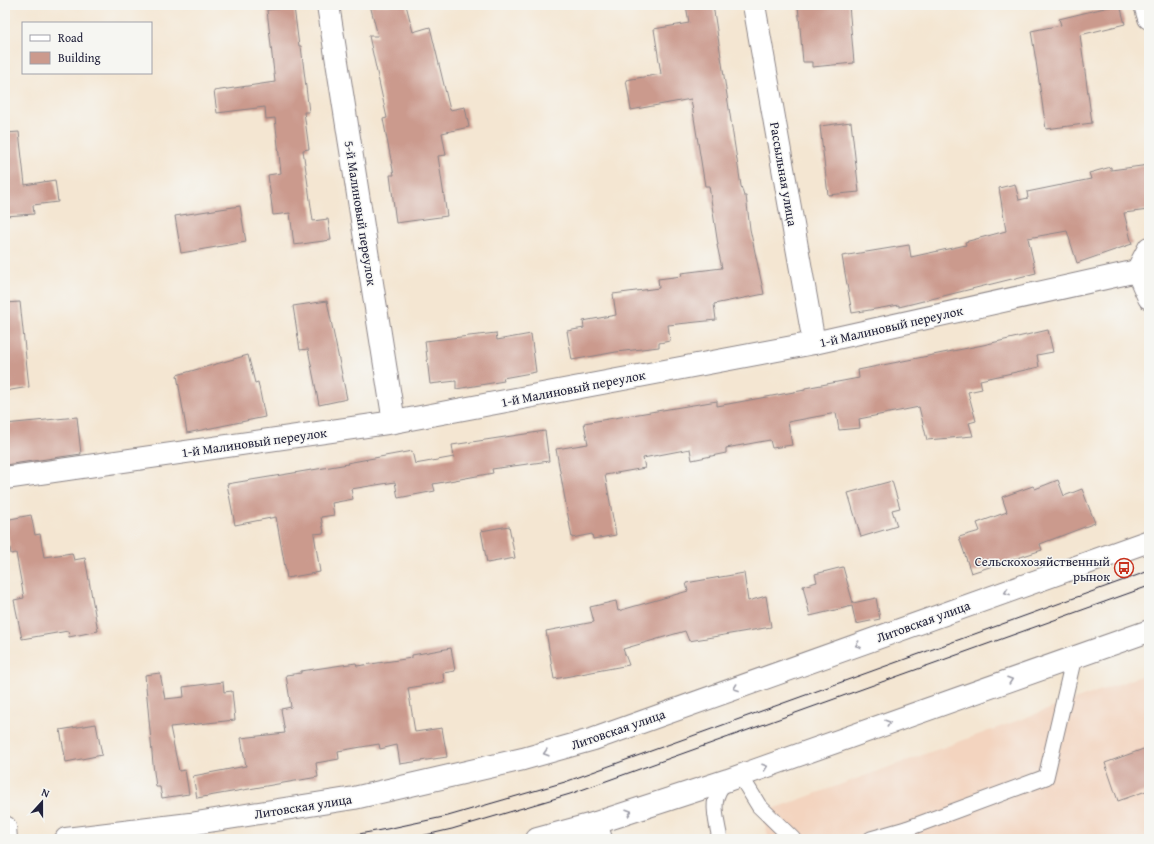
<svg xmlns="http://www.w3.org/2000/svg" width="1154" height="844" viewBox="0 0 1154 844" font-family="'Gentium Book Plus',serif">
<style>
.built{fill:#f3d4bf}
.building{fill:#cb9a8d}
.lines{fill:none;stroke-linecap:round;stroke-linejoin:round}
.service-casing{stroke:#8b8486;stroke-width:17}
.minor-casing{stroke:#8b8486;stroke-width:24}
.primary-casing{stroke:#8b8486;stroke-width:24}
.service{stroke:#fff;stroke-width:15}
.minor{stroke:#fff;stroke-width:22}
.primary{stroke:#fff;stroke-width:22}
.tram{stroke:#22223b;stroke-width:1}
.oneway{stroke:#9c9ca7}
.labels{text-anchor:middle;stroke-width:3;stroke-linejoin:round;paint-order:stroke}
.street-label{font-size:13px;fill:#22223b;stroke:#f6f6f2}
.poi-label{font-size:13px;fill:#22223b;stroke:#f6f6f2;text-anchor:end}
</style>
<rect width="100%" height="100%" fill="#f6f6f2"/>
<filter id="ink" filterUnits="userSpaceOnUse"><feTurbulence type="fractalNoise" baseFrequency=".025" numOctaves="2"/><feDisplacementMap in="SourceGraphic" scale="8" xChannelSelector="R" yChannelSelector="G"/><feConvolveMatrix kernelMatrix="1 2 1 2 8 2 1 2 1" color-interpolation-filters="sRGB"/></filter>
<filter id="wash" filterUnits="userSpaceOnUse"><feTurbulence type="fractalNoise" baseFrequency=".012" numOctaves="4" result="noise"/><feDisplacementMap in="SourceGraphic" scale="16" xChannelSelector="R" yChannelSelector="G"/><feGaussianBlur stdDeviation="0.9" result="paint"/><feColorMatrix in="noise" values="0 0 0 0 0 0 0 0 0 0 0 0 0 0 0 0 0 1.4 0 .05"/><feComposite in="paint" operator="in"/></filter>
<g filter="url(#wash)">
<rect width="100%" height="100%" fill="#f4e6d2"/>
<path class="built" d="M 1149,673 L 1149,839 L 769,839 L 762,813 Z"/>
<g id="blocks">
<g class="building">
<path d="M 370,5 L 406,5 L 413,32 L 430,27 L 450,110 L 465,107 L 469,127 L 442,133 L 446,155 L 438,156 L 447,216 L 396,223 L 390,175 L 394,175 L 383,119 L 387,118 L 369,36 L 378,36 Z"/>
<path d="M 686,5 L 713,5 L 741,186 L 744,196 L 746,196 L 750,229 L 764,294 L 714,304 L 716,320 L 668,325 L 670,341 L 659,343 L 659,347 L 616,352 L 572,360 L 567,331 L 584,328 L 583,321 L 616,315 L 613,294 L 659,288 L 658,279 L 682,276 L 681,273 L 722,268 L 717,245 L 718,245 L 709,186 L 705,186 L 691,99 L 631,110 L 626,80 L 661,74 L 654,29 L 689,23 Z"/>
<path d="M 798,5 L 849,5 L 854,63 L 812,67 L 812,62 L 803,62 Z"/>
<path d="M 1117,5 L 1120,5 L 1125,24 L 1080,35 L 1092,123 L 1046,129 L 1036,61 L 1031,31 L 1061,25 L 1059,19 Z"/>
<path d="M 294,7 L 299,46 L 301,46 L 309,112 L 304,112 L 309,149 L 303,150 L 313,221 L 328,219 L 331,240 L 294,245 L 290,213 L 273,215 L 268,175 L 281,173 L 275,118 L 266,119 L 265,107 L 217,113 L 214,91 L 275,82 L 267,10 Z"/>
<path d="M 851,122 L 859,192 L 828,195 L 820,126 Z"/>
<path d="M 19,132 L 25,185 L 55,180 L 58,202 L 33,205 L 34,214 L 5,216 L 5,133 Z"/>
<path d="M 1149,165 L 1149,210 L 1124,213 L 1132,244 L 1077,263 L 1067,231 L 1028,238 L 1036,273 L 899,307 L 899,305 L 852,313 L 842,256 L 909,245 L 911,257 L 966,245 L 965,242 L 1006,231 L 999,188 L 1015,184 L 1019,200 L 1028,198 L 1027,192 L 1091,179 L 1089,173 L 1111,167 L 1111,170 Z"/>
<path d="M 240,206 L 246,242 L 181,253 L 175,216 Z"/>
<path d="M 327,301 L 347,399 L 319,405 L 308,349 L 300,350 L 293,306 Z"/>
<path d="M 20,302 L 29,387 L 5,391 L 5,303 Z"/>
<path d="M 1048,330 L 1053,352 L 1037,355 L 1039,367 L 980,380 L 982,389 L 968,392 L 976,421 L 969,423 L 973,436 L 927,440 L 919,407 L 859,419 L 860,428 L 839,430 L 836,413 L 788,422 L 792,445 L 772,448 L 770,440 L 726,448 L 726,453 L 692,460 L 690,449 L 643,458 L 645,468 L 605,475 L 616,535 L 593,539 L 592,534 L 572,538 L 556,449 L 588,444 L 584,423 L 717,401 L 717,406 L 805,390 L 805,388 L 859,378 L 858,370 L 983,345 Z"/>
<path d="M 496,333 L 497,340 L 531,334 L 536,372 L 503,378 L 504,381 L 456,389 L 456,381 L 430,384 L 425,341 Z"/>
<path d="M 248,355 L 255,383 L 258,382 L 265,417 L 187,433 L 177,375 Z"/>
<path d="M 77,417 L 81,454 L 5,465 L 5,424 Z"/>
<path d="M 545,431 L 549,461 L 492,469 L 493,473 L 433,484 L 435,491 L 398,498 L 395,482 L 351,489 L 353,499 L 332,503 L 334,515 L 321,517 L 324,533 L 314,534 L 320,572 L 287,578 L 276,517 L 235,525 L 227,484 L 348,464 L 347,463 L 412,451 L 415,464 L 454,457 L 452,445 Z"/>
<path d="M 1058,480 L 1064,496 L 1082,489 L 1095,523 L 1040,544 L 1042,550 L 971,573 L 959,537 L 980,531 L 977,523 L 1007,512 L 1002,497 L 1033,486 L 1035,489 Z"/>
<path d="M 892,481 L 900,508 L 892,510 L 897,526 L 861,537 L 848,493 Z"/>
<path d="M 31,515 L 35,535 L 40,534 L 44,557 L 72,553 L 74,560 L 85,558 L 98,631 L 69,637 L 68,631 L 22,639 L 14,600 L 24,598 L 16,553 L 11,554 L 5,520 Z"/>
<path d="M 509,526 L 515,558 L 487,563 L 481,531 Z"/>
<path d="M 843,567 L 853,603 L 876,598 L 880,619 L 856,624 L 852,606 L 810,616 L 803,586 L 817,582 L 815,574 Z"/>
<path d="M 744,573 L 748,601 L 766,596 L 771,627 L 689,641 L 685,631 L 623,649 L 629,665 L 554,679 L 546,631 L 594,622 L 590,607 L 616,601 L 618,611 L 688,591 L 686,583 Z"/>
<path d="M 451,648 L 455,671 L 443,673 L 444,682 L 408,688 L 415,732 L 442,728 L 447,757 L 400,764 L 397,745 L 380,749 L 379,744 L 338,751 L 339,759 L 316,763 L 318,777 L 197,798 L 193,776 L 246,766 L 241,738 L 285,733 L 281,709 L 291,707 L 286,675 L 301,673 L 301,671 L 356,663 L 357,666 L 412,658 L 412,655 Z"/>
<path d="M 160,673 L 165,699 L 184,697 L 183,687 L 223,682 L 224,692 L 232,691 L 235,720 L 170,727 L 179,771 L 185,770 L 189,794 L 162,798 L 160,787 L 156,787 L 153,764 L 145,675 Z"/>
<path d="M 96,724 L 102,755 L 66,762 L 60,730 Z"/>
<path d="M 1149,747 L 1149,790 L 1118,801 L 1105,763 Z"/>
</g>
</g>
</g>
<g filter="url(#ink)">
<use href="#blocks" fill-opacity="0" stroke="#8b8486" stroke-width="1"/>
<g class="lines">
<defs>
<g id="service">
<path d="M 740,775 L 759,806 L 793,839"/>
<path d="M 720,839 C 716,817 708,796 728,780"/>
<path d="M 871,839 L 906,829"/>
<path d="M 908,839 L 906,829 L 1046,777 L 1074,657"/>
</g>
<g id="minor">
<path d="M 328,5 L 394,422"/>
<path d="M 754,5 L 814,343"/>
<path d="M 1145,5 L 1149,18"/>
<path d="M 1149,248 L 1137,271 L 1149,298"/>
<path d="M 5,478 L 394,422 L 814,343 L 1137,271"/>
<path d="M 596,823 L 601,839"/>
<path d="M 5,827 L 6,839"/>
</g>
<g id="primary">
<path d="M 66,839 L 190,824 L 354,798 L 523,759 L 594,739 L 1149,541"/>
<path d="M 537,839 L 596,823 L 728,780 L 1149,631"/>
</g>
</defs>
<use href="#service" class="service-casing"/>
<use href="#minor" class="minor-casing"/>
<use href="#primary" class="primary-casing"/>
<use href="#service" class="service"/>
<use href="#minor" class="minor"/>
<use href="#primary" class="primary"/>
<g class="tram">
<path d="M 331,839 L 387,829 L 448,816 L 565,782 L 1149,571"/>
<path d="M 408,839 L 452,829 L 570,794 L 1149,586"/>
</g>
</g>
<defs><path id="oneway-chevron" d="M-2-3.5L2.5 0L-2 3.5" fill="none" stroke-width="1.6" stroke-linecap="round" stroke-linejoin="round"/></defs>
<g class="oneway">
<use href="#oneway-chevron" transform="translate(1007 592) rotate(160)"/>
<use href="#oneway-chevron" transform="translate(858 645) rotate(160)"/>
<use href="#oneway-chevron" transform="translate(1010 680) rotate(-19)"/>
<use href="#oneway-chevron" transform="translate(736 688) rotate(160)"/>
<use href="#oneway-chevron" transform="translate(888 723) rotate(-19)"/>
<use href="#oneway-chevron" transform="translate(546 753) rotate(164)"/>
<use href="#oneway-chevron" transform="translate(765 767) rotate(-19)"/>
<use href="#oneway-chevron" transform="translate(629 812) rotate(-18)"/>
</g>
</g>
<defs>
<symbol id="bus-ring" viewBox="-11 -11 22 22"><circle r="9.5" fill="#f6f6f2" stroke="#c8321e" stroke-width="1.5"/><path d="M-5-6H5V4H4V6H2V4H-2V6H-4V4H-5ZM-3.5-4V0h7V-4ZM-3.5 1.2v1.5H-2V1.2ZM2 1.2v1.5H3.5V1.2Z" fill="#c8321e"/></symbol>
</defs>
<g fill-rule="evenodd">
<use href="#bus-ring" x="1113" y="557" width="22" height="22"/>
</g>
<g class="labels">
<g class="street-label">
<text transform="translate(784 174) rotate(80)" y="5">Рассыльная улица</text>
<text transform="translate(361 213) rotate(81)" y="5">5-й Малиновый переулок</text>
<text transform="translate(891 326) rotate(-13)" y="5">1-й Малиновый переулок</text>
<text transform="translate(573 388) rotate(-11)" y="5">1-й Малиновый переулок</text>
<text transform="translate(254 442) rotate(-8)" y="5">1-й Малиновый переулок</text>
<text transform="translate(923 621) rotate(-20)" y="5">Литовская улица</text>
<text transform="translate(618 729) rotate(-19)" y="5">Литовская улица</text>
<text transform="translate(303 806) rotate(-9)" y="5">Литовская улица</text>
</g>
<g class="poi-label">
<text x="1110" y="566">Сельскохозяйственный<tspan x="1110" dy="15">рынок</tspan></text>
</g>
</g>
<rect width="1154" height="844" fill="none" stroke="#f6f6f2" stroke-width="20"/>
<rect x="22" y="22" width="130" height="52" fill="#f6f6f2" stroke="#a1a1a9"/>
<rect x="30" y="35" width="20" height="6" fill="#ffffff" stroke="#a1a1a9"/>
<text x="58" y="42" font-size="12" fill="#22223b">Road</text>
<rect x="30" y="52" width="20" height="12" fill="#cb9a8d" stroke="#a1a1a9"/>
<text x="58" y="62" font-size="12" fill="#22223b">Building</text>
<g transform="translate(42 802) rotate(21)" stroke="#f6f6f2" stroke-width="3" paint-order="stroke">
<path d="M0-3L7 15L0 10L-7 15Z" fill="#22223b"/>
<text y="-6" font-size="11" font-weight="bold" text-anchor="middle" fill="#22223b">N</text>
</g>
</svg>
